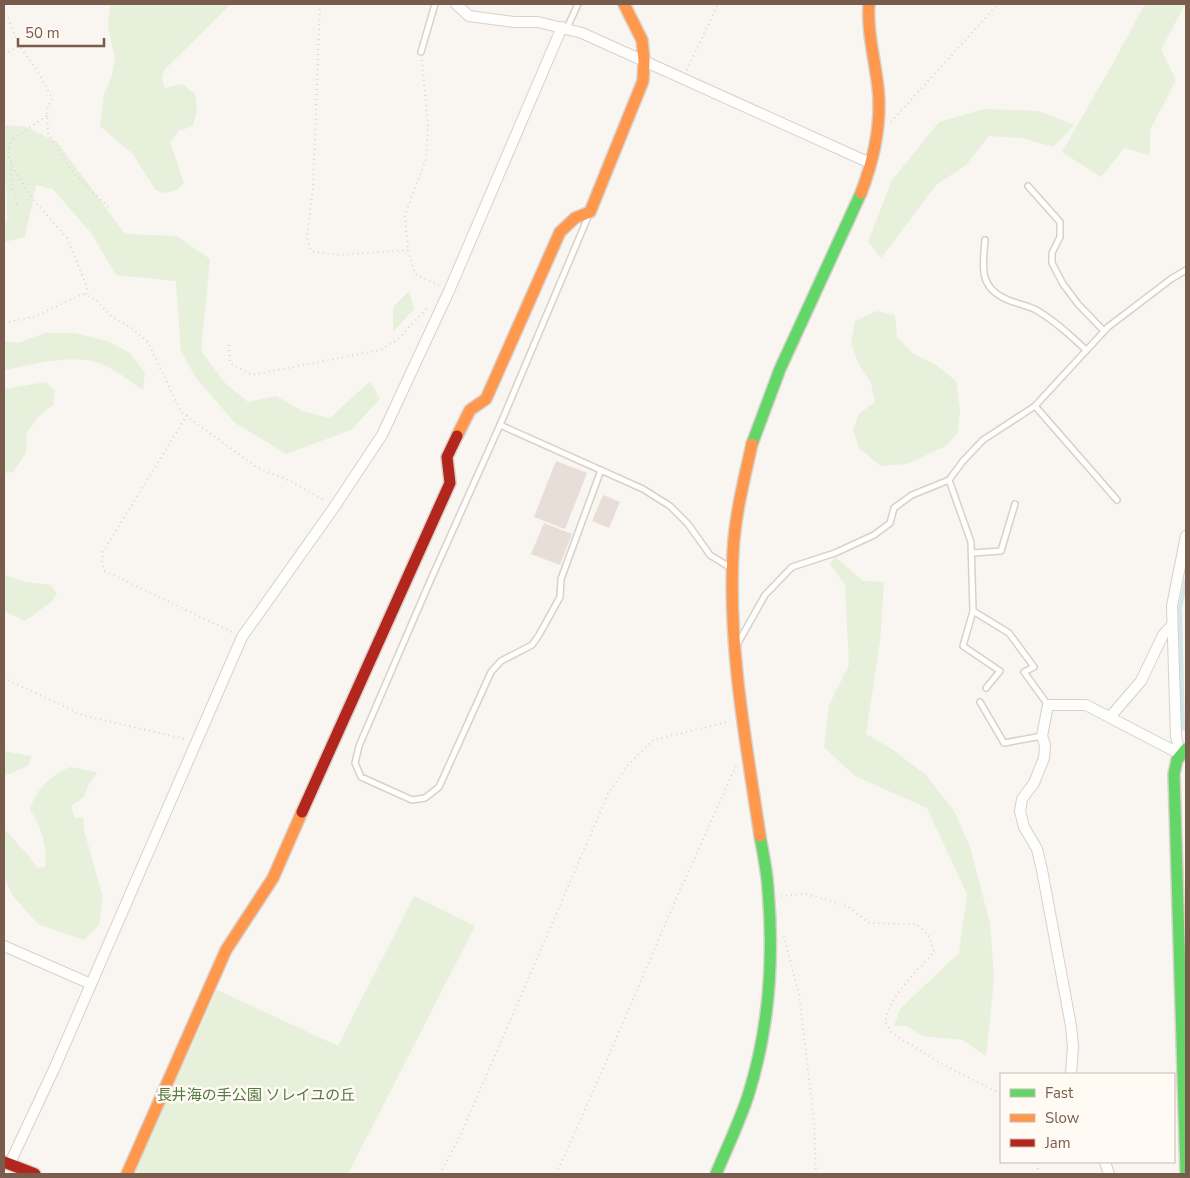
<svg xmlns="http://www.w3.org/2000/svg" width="1190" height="1178" viewBox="0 0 1190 1178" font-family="'Nunito Sans','Noto Sans JP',sans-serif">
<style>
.green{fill:#e7f0db}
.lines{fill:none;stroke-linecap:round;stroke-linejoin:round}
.stream{stroke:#d0e8ea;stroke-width:4}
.building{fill:#e6ded7}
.lane-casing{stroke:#d7d1cb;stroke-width:8}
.street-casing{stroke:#d7d1cb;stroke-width:12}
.fast-casing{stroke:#d9d2cb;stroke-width:14}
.slow-casing{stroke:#d9d2cb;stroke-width:14}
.jam-casing{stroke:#d9d2cb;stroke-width:14}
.path{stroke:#dcd5d0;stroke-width:2;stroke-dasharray:1 4;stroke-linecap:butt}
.lane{stroke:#fefefd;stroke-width:5}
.street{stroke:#fefefd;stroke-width:10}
.fast{stroke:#63d668;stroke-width:11}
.slow{stroke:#ff974d;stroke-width:11}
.jam{stroke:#b3261e;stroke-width:11}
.labels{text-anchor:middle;stroke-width:5;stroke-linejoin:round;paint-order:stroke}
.park-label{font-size:15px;fill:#537a41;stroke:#fffaf3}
</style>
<rect width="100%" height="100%" fill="#f9f5f0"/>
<g class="green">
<path d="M 113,4 L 231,4 L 164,70 L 162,79 L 165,88 L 182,84 L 195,94 L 197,109 L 193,126 L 179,131 L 170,142 L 184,183 L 177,190 L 164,193 L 156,190 L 132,153 L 100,126 L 104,94 L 112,76 L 115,58 L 108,26 L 110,5 Z"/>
<path d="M 1145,4 L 1185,4 L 1161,50 L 1176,80 L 1150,130 L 1150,155 L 1124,148 L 1101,177 L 1062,152 L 1112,65 Z"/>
<path d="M 984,109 L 1039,111 L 1074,125 L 1053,147 L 1023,138 L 989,136 L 966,165 L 936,185 L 881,258 L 868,242 L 892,180 L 939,122 Z"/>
<path d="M 4,125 L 26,127 L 57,142 L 125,234 L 177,236 L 210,259 L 201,351 L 225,383 L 248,402 L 276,396 L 302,411 L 330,418 L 370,381 L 380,399 L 351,430 L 286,454 L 234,422 L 196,378 L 181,351 L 176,281 L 116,275 L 91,233 L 53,189 L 36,185 L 25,237 L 4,242 L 4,225 L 7,221 L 6,183 L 4,180 Z"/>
<path d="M 409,291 L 414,309 L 393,332 L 393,307 Z"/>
<path d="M 877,311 L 895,315 L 897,337 L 912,353 L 936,365 L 956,381 L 960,410 L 958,432 L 946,446 L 907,464 L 881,466 L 859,448 L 853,430 L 859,414 L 875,402 L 871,383 L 859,365 L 851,343 L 855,321 Z"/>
<path d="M 45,333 L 75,333 L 107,341 L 130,353 L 145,373 L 143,390 C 130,381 111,366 96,362 C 70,354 30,365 4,370 L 4,341 L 18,343 Z"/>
<path d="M 46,382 L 55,391 L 53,405 L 38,417 L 27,433 L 26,453 L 13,472 L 4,473 L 4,389 Z"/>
<path d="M 835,557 L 863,581 L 884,582 L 880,641 L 866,734 L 890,748 L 926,775 L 954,811 L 970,847 L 990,923 L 994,980 L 986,1056 L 963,1040 L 923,1036 L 906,1026 L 894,1026 L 900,1009 L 959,953 L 967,894 L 927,808 L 855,776 L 824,747 L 829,705 L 849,665 L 845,585 L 830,564 Z"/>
<path d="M 4,575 L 26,582 L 51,585 L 57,594 L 51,602 L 25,621 L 4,611 Z"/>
<path d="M 4,751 L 32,756 L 28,766 L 4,776 Z"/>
<path d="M 70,767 L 97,772 L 89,784 L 84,797 L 71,806 L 75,818 L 83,817 L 84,830 L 103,898 L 99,925 L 84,940 L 38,924 L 13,896 L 4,878 L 4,829 L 28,855 L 37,868 L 45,867 C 48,849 41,825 30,810 C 35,790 51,775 70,767 Z"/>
<path d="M 414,896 L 475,926 L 348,1174 L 134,1174 L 217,990 L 338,1046 Z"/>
</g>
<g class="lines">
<path class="stream" d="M 1183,729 L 1180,608 L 1186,580"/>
</g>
<g class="building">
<path d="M 556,461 L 587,473 L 565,529 L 534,517 Z"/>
<path d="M 603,495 L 620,502 L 609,528 L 592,521 Z"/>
<path d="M 544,523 L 572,534 L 560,565 L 531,554 Z"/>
</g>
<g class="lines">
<defs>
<g id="lane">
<path d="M 567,28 L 578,4"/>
<path d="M 421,52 L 435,4"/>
<path d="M 1028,186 L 1060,222 L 1060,237 L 1052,253 L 1052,263 L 1063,284 L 1078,304 L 1104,331"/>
<path d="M 588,217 L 500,425 L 431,579 L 359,746 L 355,763 L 361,777 L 412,800 L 425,798 L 439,787 L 491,672 L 501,661 L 532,645 L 539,635 L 560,597 L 561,579 L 601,470"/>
<path d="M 985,240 C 983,265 978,287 1006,299 C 1016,304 1028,305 1038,311 C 1056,322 1071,336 1086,350"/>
<path d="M 1035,406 L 1117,500"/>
<path d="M 500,425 L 643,489 L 670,506 L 688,524 L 710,555 L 731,568"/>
<path d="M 972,553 L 1001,551 L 1015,504"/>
<path d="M 973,611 L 963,646 L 1000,671 L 986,688"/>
<path d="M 738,643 L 765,595 L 792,567 L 835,553 L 874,535 L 890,523 L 894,508 L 912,495 L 949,480"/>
<path d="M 980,702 L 1004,743 L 1042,736"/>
<path d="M 1048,705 L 1024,672 L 1034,667 L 1009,633 L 973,611 L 971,542 L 949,480 L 963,461 L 983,440 L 1035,406 L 1108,327 L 1171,279 L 1186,270"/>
</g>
<g id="street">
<path d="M 456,4 L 469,16 L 514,22 L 538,22 L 582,33 L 870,163"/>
<path d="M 1110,717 L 1141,681 L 1163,635 L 1172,625"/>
<path d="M 1180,754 L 1176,736 L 1172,606 L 1186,536"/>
<path d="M 4,946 L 91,984"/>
<path d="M 1071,1074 L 1073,1047 L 1071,1026 L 1042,870 L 1037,849 L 1024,827 L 1020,811 L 1022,799 L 1034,783 L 1044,758 L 1045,745 L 1042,736 L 1048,705 L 1086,705 L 1180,754"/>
<path d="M 1105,1162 L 1109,1174"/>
<path d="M 10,1163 L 55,1067 L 242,637 L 335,506 L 382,435 L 449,291 L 562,27"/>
</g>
<g id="fast">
<path d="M 752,444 L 780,369 L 861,193"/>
<path d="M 1186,749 L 1177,760 L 1174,774 L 1186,1174"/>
<path d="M 716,1174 C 727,1148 739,1123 748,1096 C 769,1030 774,958 768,889 C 767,871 763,853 760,836"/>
</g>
<g id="slow">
<path d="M 861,193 C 874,159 882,124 878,88 C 875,59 867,33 869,4"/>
<path d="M 457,436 L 470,410 L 486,399 L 560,232 L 575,218 L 590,212 L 643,81 L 644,60 L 642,40 L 624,4"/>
<path d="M 752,444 C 744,480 735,515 733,552 C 728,648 746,742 760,836"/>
<path d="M 127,1174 L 226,950 L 273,878 L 302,812"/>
</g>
<g id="jam">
<path d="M 302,812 L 450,483 L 447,457 L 457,436"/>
<path d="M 4,1162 L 35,1174"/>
</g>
</defs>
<use href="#lane" class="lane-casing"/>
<use href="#street" class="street-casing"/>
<use href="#fast" class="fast-casing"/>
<use href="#slow" class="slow-casing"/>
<use href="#jam" class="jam-casing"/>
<g class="path">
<path d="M 320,4 L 313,187 L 307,238 L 311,251 L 336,255 L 408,250"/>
<path d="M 4,15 L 8,18 L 19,45"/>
<path d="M 4,54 L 20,46 L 38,72 L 52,98 L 47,109 L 48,133 L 72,171 L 108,207"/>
<path d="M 422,60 L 428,126 L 426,159 L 405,215 L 408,250 L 415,274 L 440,286"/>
<path d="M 687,70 L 718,4"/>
<path d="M 47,116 L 14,138 L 8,149 L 9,157 L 15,172 L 36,203 L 67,238 L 87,287 L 86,295"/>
<path d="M 891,122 L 998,4"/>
<path d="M 11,164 L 11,182 L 18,207"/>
<path d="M 4,323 L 33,317 L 83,294 L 95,299 L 112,317 L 133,329 L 148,342 L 181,412 L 256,467 L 288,480 L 326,501"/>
<path d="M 229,345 L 230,363 L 252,375 L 380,350 L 398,339 L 429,306"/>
<path d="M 187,415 L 103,552 L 102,564 L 105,571 L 234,633"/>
<path d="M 4,678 L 82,715 L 185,739"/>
<path d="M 781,896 L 805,894 L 825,899 L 849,907 L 869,923 L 916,924 L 929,936 L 934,952 C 916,973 890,994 885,1022 L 892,1033 L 940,1063 L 1001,1094"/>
<path d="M 784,936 L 799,995 L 814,1121 L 816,1174"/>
<path d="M 440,1174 L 461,1134 L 608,794 L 628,765 L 653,740 L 728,722"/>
<path d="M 556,1174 L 600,1076 L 676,899 L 736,766"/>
<path d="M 1037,1174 L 1038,1162"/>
</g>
<use href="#lane" class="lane"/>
<use href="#street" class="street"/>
<use href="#fast" class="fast"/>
<use href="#slow" class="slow"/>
<use href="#jam" class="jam"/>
</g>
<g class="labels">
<g class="park-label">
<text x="256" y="1100">長井海の手公園 ソレイユの丘</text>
</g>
</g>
<rect width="1190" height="1178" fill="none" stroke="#7a5c4d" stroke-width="10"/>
<rect x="1000" y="1073" width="175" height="90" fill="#fffaf3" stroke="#cabbb1"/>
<rect x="1010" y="1089" width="25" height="8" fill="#63d668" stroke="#cabbb1"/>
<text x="1045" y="1098" font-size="15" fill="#7a5c4d">Fast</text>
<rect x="1010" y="1114" width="25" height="8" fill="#ff974d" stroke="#cabbb1"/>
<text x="1045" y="1123" font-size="15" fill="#7a5c4d">Slow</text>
<rect x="1010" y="1139" width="25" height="8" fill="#b3261e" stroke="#cabbb1"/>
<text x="1045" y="1148" font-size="15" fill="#7a5c4d">Jam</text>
<path d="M18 38v8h86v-8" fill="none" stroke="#7a5c4d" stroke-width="2.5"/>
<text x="25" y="38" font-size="15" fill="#7a5c4d" stroke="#fffaf3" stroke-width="4" paint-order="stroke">50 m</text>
</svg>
